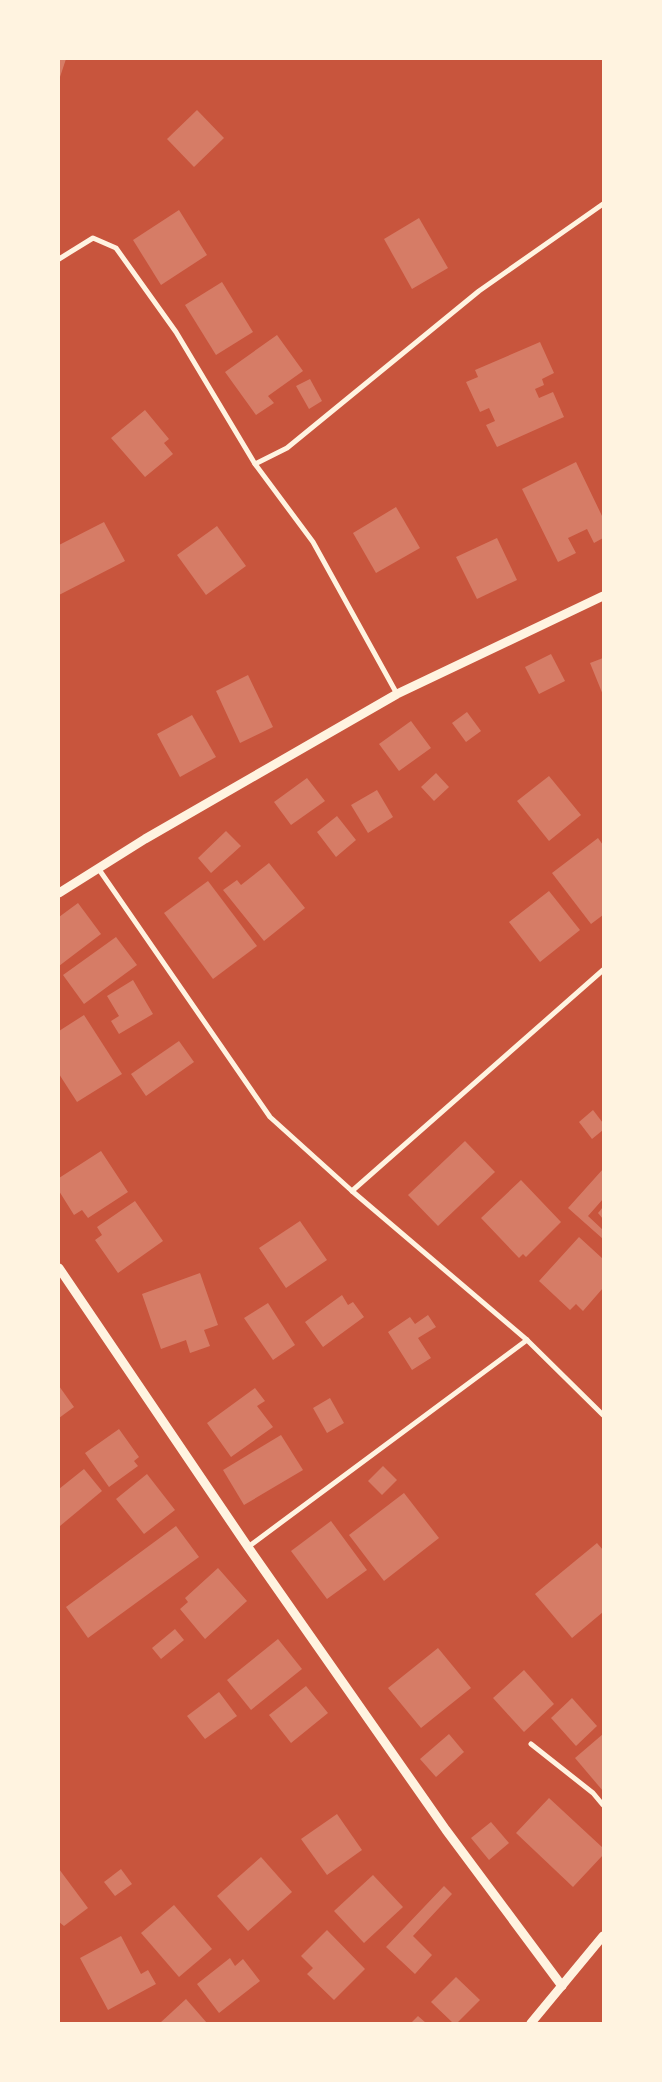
<svg xmlns="http://www.w3.org/2000/svg" width="662" height="2082" viewBox="0 0 662 2082" font-family="Roboto,sans-serif">
<style>
.building{fill:#d67c66}
.lines{fill:none;stroke-linecap:round;stroke-linejoin:round}
.minor{stroke:#fff3e0;stroke-width:5}
.tertiary{stroke:#fff3e0;stroke-width:9}
</style>
<rect width="100%" height="100%" fill="#c8553d"/>
<g class="building">
<path d="M 59,59 L 66,59 L 59,80 Z"/>
<path d="M 197,110 L 224,138 L 194,167 L 167,139 Z"/>
<path d="M 179,210 L 207,255 L 161,285 L 133,240 Z"/>
<path d="M 419,218 L 448,268 L 412,289 L 384,239 Z"/>
<path d="M 222,282 L 253,332 L 216,355 L 185,305 Z"/>
<path d="M 277,335 L 303,371 L 268,396 L 274,403 L 256,415 L 225,372 Z"/>
<path d="M 540,342 L 554,373 L 542,379 L 544,385 L 535,389 L 539,398 L 553,392 L 564,417 L 497,447 L 486,425 L 495,421 L 489,408 L 480,412 L 466,382 L 478,377 L 475,370 Z"/>
<path d="M 310,379 L 322,401 L 309,409 L 296,386 Z"/>
<path d="M 145,410 L 169,439 L 164,443 L 173,454 L 145,477 L 111,438 Z"/>
<path d="M 576,462 L 603,518 L 603,538 L 594,543 L 587,529 L 568,538 L 576,553 L 558,562 L 522,489 Z"/>
<path d="M 396,507 L 420,548 L 376,573 L 353,533 Z"/>
<path d="M 104,522 L 125,561 L 59,595 L 59,545 Z"/>
<path d="M 217,526 L 246,566 L 206,595 L 177,555 Z"/>
<path d="M 497,538 L 517,580 L 477,599 L 456,557 Z"/>
<path d="M 551,654 L 565,681 L 539,694 L 525,667 Z"/>
<path d="M 603,658 L 603,695 L 590,663 Z"/>
<path d="M 248,675 L 273,727 L 240,743 L 216,691 Z"/>
<path d="M 467,712 L 481,731 L 466,742 L 452,723 Z"/>
<path d="M 192,715 L 216,757 L 180,777 L 157,734 Z"/>
<path d="M 411,721 L 431,748 L 399,771 L 379,744 Z"/>
<path d="M 436,773 L 449,787 L 434,801 L 421,787 Z"/>
<path d="M 549,776 L 581,815 L 549,841 L 517,801 Z"/>
<path d="M 307,778 L 325,801 L 291,825 L 274,802 Z"/>
<path d="M 377,790 L 393,817 L 368,833 L 351,805 Z"/>
<path d="M 337,816 L 356,840 L 336,857 L 317,832 Z"/>
<path d="M 226,831 L 241,846 L 211,873 L 198,858 Z"/>
<path d="M 598,838 L 603,845 L 603,915 L 591,924 L 552,873 Z"/>
<path d="M 269,863 L 305,908 L 264,941 L 223,890 L 237,880 L 241,885 Z"/>
<path d="M 208,881 L 257,946 L 213,979 L 164,913 Z"/>
<path d="M 549,891 L 580,930 L 540,962 L 509,922 Z"/>
<path d="M 78,903 L 101,934 L 59,966 L 59,917 Z"/>
<path d="M 116,937 L 137,965 L 84,1004 L 63,975 Z"/>
<path d="M 133,980 L 153,1014 L 119,1034 L 111,1021 L 119,1016 L 107,996 Z"/>
<path d="M 84,1015 L 122,1074 L 77,1102 L 59,1074 L 59,1031 Z"/>
<path d="M 179,1041 L 194,1062 L 146,1096 L 131,1074 Z"/>
<path d="M 593,1110 L 603,1123 L 603,1130 L 592,1139 L 579,1122 Z"/>
<path d="M 465,1141 L 495,1172 L 438,1226 L 408,1195 Z"/>
<path d="M 101,1151 L 128,1192 L 88,1218 L 82,1210 L 74,1215 L 59,1191 L 59,1178 Z"/>
<path d="M 603,1169 L 603,1199 L 588,1216 L 603,1230 L 603,1239 L 568,1208 Z"/>
<path d="M 521,1180 L 561,1222 L 526,1257 L 523,1254 L 519,1258 L 481,1218 Z"/>
<path d="M 135,1201 L 163,1241 L 118,1273 L 95,1240 L 102,1235 L 97,1227 Z"/>
<path d="M 603,1207 L 603,1219 L 598,1213 Z"/>
<path d="M 300,1221 L 327,1260 L 286,1288 L 259,1248 Z"/>
<path d="M 579,1237 L 603,1259 L 603,1288 L 583,1311 L 576,1304 L 570,1310 L 539,1281 Z"/>
<path d="M 200,1273 L 218,1325 L 204,1330 L 210,1346 L 190,1353 L 186,1340 L 161,1349 L 142,1294 Z"/>
<path d="M 342,1295 L 348,1305 L 353,1302 L 364,1317 L 323,1347 L 305,1322 Z"/>
<path d="M 268,1303 L 295,1345 L 273,1360 L 244,1318 Z"/>
<path d="M 428,1315 L 436,1327 L 418,1338 L 431,1358 L 412,1370 L 388,1332 L 410,1317 L 415,1324 Z"/>
<path d="M 59,1386 L 74,1407 L 59,1418 Z"/>
<path d="M 255,1388 L 265,1401 L 257,1406 L 273,1427 L 231,1457 L 207,1423 Z"/>
<path d="M 330,1398 L 344,1423 L 327,1433 L 313,1408 Z"/>
<path d="M 119,1429 L 139,1457 L 134,1461 L 138,1466 L 109,1487 L 85,1453 Z"/>
<path d="M 281,1435 L 303,1470 L 244,1505 L 223,1470 Z"/>
<path d="M 383,1466 L 397,1480 L 382,1495 L 368,1481 Z"/>
<path d="M 84,1469 L 102,1491 L 60,1526 L 59,1489 Z"/>
<path d="M 147,1474 L 175,1510 L 144,1534 L 116,1499 Z"/>
<path d="M 404,1493 L 439,1538 L 384,1581 L 349,1535 Z"/>
<path d="M 331,1521 L 367,1570 L 327,1599 L 291,1551 Z"/>
<path d="M 176,1526 L 199,1557 L 88,1638 L 66,1607 Z"/>
<path d="M 597,1543 L 603,1550 L 603,1612 L 572,1638 L 535,1594 Z"/>
<path d="M 218,1568 L 247,1601 L 205,1639 L 180,1609 L 188,1602 L 185,1598 Z"/>
<path d="M 175,1629 L 184,1640 L 161,1659 L 152,1648 Z"/>
<path d="M 278,1639 L 302,1669 L 251,1710 L 227,1680 Z"/>
<path d="M 438,1648 L 471,1688 L 421,1728 L 388,1688 Z"/>
<path d="M 524,1670 L 554,1704 L 524,1732 L 493,1698 Z"/>
<path d="M 306,1686 L 328,1713 L 291,1743 L 269,1715 Z"/>
<path d="M 219,1692 L 237,1716 L 205,1739 L 187,1716 Z"/>
<path d="M 572,1698 L 597,1726 L 576,1746 L 551,1718 Z"/>
<path d="M 449,1734 L 464,1752 L 436,1777 L 420,1759 Z"/>
<path d="M 603,1734 L 603,1791 L 575,1758 Z"/>
<path d="M 549,1798 L 603,1848 L 603,1855 L 573,1887 L 516,1833 Z"/>
<path d="M 337,1814 L 362,1850 L 327,1875 L 301,1839 Z"/>
<path d="M 491,1822 L 509,1843 L 489,1860 L 471,1838 Z"/>
<path d="M 261,1857 L 292,1892 L 248,1931 L 217,1896 Z"/>
<path d="M 59,1869 L 88,1908 L 64,1926 L 59,1922 Z"/>
<path d="M 121,1869 L 132,1884 L 115,1896 L 104,1882 Z"/>
<path d="M 373,1875 L 403,1907 L 364,1943 L 334,1911 Z"/>
<path d="M 444,1886 L 452,1894 L 413,1936 L 432,1955 L 415,1974 L 386,1947 Z"/>
<path d="M 174,1905 L 212,1949 L 179,1977 L 141,1933 Z"/>
<path d="M 327,1930 L 365,1969 L 334,2000 L 307,1974 L 313,1968 L 301,1956 Z"/>
<path d="M 121,1936 L 141,1974 L 148,1970 L 156,1984 L 108,2010 L 80,1958 Z"/>
<path d="M 230,1958 L 235,1966 L 243,1959 L 260,1981 L 219,2013 L 197,1984 Z"/>
<path d="M 456,1977 L 480,2000 L 457,2023 L 453,2023 L 431,2002 Z"/>
<path d="M 186,1999 L 207,2023 L 160,2023 Z"/>
<path d="M 418,2016 L 426,2023 L 411,2023 Z"/>
</g>
<g class="lines">
<g class="minor">
<path d="M 59,259 L 93,238 L 116,248 L 176,332 L 255,464 L 313,542 L 397,694"/>
<path d="M 255,464 L 287,448 L 479,291 L 603,204"/>
<path d="M 98,868 L 270,1117 L 352,1191 L 527,1340 L 603,1415"/>
<path d="M 352,1191 L 603,970"/>
<path d="M 248,1547 L 527,1340"/>
<path d="M 531,1744 L 593,1793 L 603,1805"/>
</g>
<g class="tertiary">
<path d="M 59,893 L 145,839 L 397,694 L 603,596"/>
<path d="M 59,1268 L 248,1547 L 446,1830 L 562,1986"/>
<path d="M 531,2023 L 603,1936"/>
</g>
</g>
<rect width="662" height="2082" fill="none" stroke="#fff3e0" stroke-width="120"/>
</svg>
